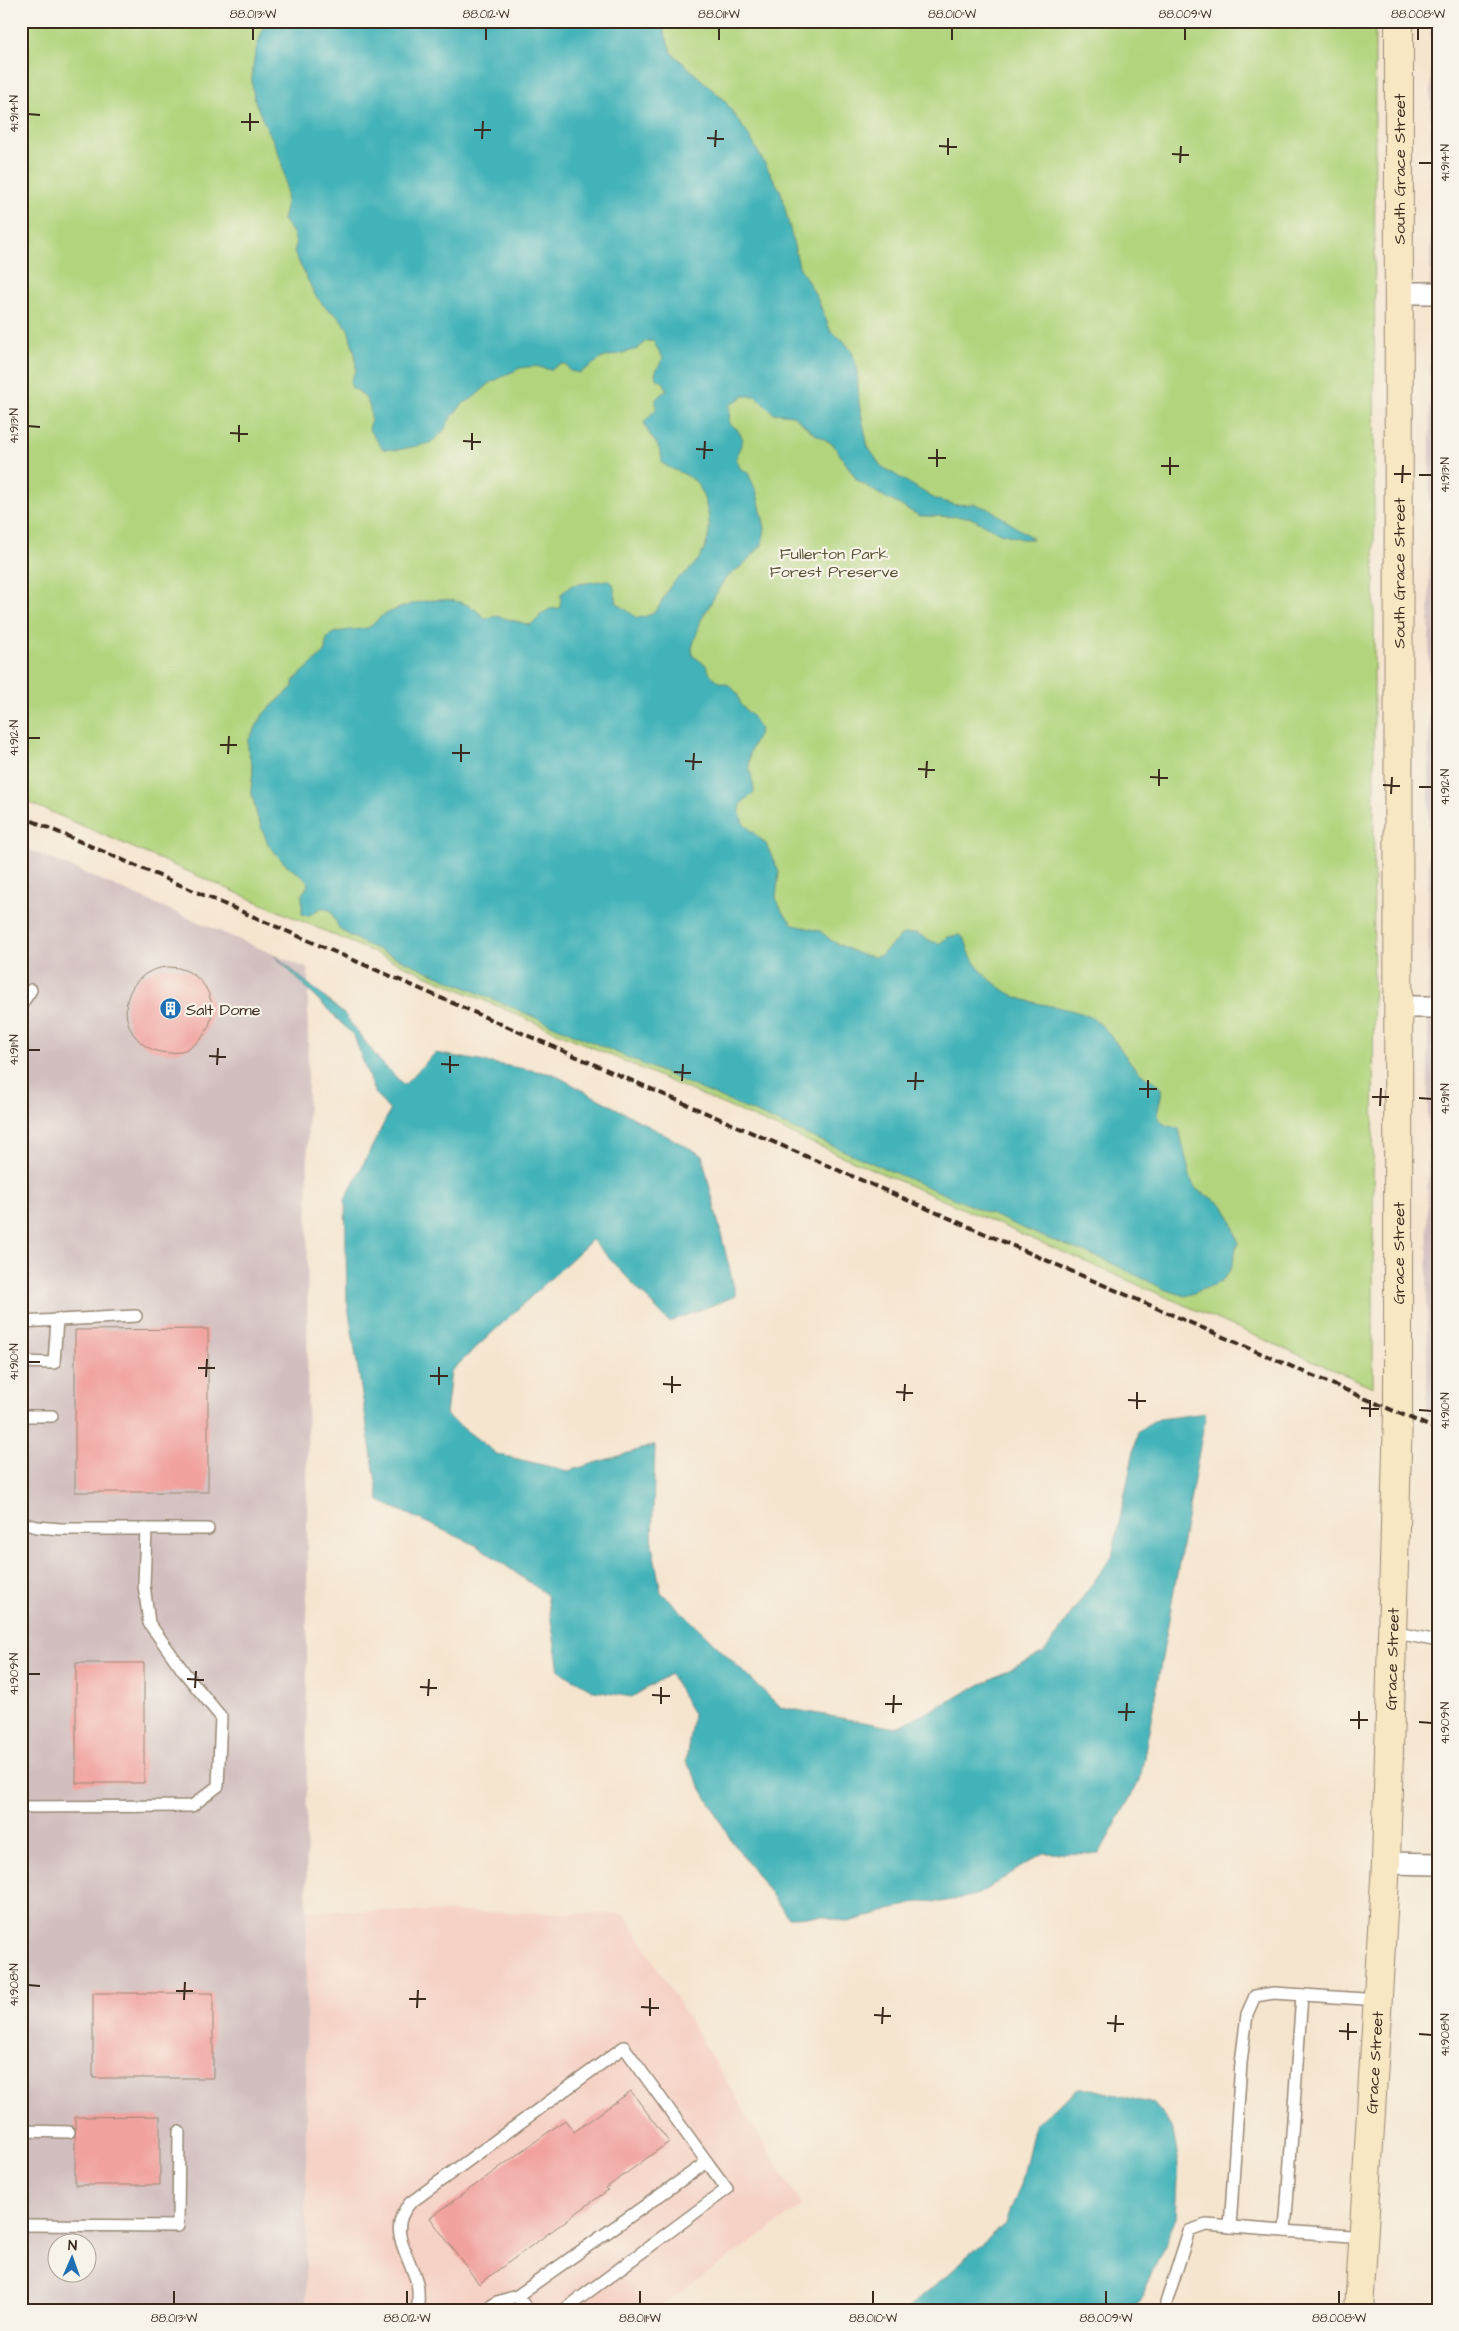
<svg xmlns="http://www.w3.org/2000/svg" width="1459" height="2331" viewBox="0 0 1459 2331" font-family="'Architects Daughter',sans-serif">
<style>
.built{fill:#f6d1c5}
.industrial{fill:#d1bfbf;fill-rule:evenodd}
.green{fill:#b1d47c;stroke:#767f4d}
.water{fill:#42b3b9;stroke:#3e6e6c}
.building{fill:#f1a19e}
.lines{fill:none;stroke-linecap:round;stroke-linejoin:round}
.lane-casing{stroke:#988876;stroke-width:14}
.street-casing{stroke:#988876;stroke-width:24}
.secondary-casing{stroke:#988876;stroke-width:30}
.lane{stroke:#fff;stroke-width:11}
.street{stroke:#fff;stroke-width:21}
.secondary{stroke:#f8e7c3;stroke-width:28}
.rail{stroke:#3b2a1e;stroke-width:4;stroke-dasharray:8 4;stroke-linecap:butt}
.ticks{fill:none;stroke:#3b2a1e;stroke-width:2}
.labels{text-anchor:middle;stroke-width:4.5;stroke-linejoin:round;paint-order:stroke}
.street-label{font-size:16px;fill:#3b2a1e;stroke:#f7f3e8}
.park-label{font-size:16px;fill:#585436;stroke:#f7f3e8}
.poi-label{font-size:16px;fill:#3b2a1e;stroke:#f7f3e8;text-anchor:start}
.neatline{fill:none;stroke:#3b2a1e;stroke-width:2}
.ticks-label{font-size:12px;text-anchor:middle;fill:#3b2a1e}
</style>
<rect width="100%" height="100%" fill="#f7f3e8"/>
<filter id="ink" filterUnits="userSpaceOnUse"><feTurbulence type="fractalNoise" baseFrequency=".02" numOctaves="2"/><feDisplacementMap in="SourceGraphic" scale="10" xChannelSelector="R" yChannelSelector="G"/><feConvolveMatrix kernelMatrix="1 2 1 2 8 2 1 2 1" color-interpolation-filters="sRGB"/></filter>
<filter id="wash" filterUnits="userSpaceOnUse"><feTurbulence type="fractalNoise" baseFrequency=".0096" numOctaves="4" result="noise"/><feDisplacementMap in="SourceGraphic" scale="20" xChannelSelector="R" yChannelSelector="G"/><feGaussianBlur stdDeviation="1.12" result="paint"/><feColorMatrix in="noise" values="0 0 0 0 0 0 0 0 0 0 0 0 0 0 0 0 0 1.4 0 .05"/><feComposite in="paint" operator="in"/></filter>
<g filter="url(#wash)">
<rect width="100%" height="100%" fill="#f5e5cf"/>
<path class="built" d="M 307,1910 L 625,1914 L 802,2206 L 656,2310 L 306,2310 Z"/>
<g class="industrial">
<path d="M 1431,21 L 1438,21 L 1438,1419 L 1427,1414 Z"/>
<path d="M 21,846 L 308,969 L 306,2310 L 21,2310 ZM 58,2244 L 88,2244 L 88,2274 L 58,2274 Z"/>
</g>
<path class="green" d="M 21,21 L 1375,21 L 1373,1387 L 21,799 Z"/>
<g class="water">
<path d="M 266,21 L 660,21 L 672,53 L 725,101 L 749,136 L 781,192 L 799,266 L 817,298 L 831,332 L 843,340 L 852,352 L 857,368 L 859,403 L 868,447 L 881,466 L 935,499 L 955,505 L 975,504 L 991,510 L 1034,539 L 1022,539 L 1000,533 L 969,517 L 920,516 L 879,494 L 857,480 L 833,444 L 813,433 L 793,415 L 773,413 L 756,396 L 744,396 L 730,405 L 729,424 L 737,429 L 743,439 L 736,458 L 740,468 L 748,473 L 757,493 L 765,528 L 762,545 L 744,564 L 724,580 L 701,620 L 692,648 L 693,656 L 706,665 L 710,674 L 719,682 L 729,685 L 737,693 L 741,705 L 753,717 L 760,730 C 757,740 749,749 749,761 C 749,773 754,780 754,793 L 741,803 L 740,813 L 743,823 L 766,844 L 779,872 L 776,898 L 783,913 L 794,925 L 820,931 L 832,941 L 859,954 L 874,957 L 881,955 L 903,934 L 916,933 L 933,942 L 940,943 L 947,937 L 960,935 C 968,941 966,946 970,954 C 977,970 992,982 1007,992 C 1031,1008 1080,1005 1099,1023 C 1115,1038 1125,1058 1140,1073 C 1146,1079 1158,1080 1161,1089 C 1164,1098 1149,1118 1168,1126 C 1172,1127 1175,1127 1179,1129 L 1191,1180 L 1196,1189 L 1223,1205 L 1232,1222 L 1238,1242 L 1231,1269 L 1221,1282 L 1186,1296 L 1166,1290 L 1105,1260 L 1041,1236 L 365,944 L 340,930 L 330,910 L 321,908 L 308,916 L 302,914 L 302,894 L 307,887 L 308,881 L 284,863 L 268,844 L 257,816 L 251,790 L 253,770 L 248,749 L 248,741 L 264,713 L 293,687 L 293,681 L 324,653 C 326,647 325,639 330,635 C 336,630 358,630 367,628 C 373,626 377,619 382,616 C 412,600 461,588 485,619 L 496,616 L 530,625 L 538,619 L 541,614 L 550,609 L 560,608 L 561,594 L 572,585 L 608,580 L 613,584 L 617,603 L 637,618 C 663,615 659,599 673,583 C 678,577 686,574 691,568 C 709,550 713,529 706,505 C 704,498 701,487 695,481 C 685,472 672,471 662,463 C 661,441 649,440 644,422 L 656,409 L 656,399 L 667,389 L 663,382 L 656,378 L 655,373 L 663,358 L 653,341 L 646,341 L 638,349 L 602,358 L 580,373 L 570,371 L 566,364 L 559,364 L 551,370 L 535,366 L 520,368 L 490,383 L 473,398 L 464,403 L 451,417 L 443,432 L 430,443 L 398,450 L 383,449 L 369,430 C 373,411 371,397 352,388 L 350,382 L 356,370 L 355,354 L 348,329 L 339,317 L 325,307 L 315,295 L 294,252 L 296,244 L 293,233 L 283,220 C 290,199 285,170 277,149 C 268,128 254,108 252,85 C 251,64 258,40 266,21 Z"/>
<path d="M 272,953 L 344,1014 L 379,1060 L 404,1085 L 435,1053 L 553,1074 L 702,1155 L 736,1296 L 669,1322 L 592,1240 L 451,1371 L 446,1415 L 497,1454 L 568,1471 L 655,1445 L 652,1545 L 661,1592 L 780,1707 L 896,1728 L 1044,1652 L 1112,1556 L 1138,1431 L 1159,1419 L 1206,1413 L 1140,1780 L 1099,1854 L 1043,1853 L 977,1895 L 941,1902 L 922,1901 L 849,1922 L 821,1916 L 788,1917 L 731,1840 L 686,1761 L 693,1714 L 670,1674 L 632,1697 L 594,1691 L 559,1671 L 547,1595 L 478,1546 L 379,1501 L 347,1300 L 345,1200 L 390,1111 L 374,1092 L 354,1036 Z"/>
<path d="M 1077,2089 L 1092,2089 L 1154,2104 L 1172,2126 L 1179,2163 L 1176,2218 L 1142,2297 L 1132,2310 L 906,2310 L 1006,2223 L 1021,2184 L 1035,2124 Z"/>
</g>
<g id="blocks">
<g class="building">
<circle cx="169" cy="1010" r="43"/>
<path d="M 208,1329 L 208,1492 L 75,1492 L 75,1330 Z"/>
<rect x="76" y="1663" width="68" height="120"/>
<rect x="93" y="1993" width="120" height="85"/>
<path d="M 631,2091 L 669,2142 L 606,2188 L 608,2190 L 479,2284 L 430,2218 L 565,2120 L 574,2132 Z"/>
<path d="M 160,2116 L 160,2185 L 75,2185 L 75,2117 Z"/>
</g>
</g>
</g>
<g filter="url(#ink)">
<use href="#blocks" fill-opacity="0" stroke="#988876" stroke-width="1"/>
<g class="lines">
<defs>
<g id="lane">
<path d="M 21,1005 L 31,990"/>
<path d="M 21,1322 L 136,1316"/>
<path d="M 21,1362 L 54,1363 L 57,1319"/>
<path d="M 21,1416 L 52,1416"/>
<path d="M 21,1523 L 37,1527 L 61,1529 L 208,1529"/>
<path d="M 1392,1632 L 1438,1641"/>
<path d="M 21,1807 L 192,1806 L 218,1786 L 221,1717 L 184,1672 L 149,1623 L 144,1585 L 146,1529"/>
<path d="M 21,2131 L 69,2132"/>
<path d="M 21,2225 L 178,2226 L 179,2132"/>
<path d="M 1230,2227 L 1241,2063 L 1247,2014 L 1255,1996 L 1274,1993 L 1379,2000"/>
<path d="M 1285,2231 L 1302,1995"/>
<path d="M 517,2296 L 528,2310"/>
<path d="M 1166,2303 L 1189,2231 L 1206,2225 L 1364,2237"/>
<path d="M 418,2310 C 418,2301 419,2291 417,2283 C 409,2254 386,2230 410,2203 L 624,2047 L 707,2162"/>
<path d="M 485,2310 L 497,2302 L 517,2296 L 707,2162 L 727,2189 L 564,2310"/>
</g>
<g id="street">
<path d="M 1400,293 L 1438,293"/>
<path d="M 1397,1007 L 1438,1007"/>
<path d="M 1386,1863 L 1438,1864"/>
</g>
<g id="secondary">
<path id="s1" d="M 1359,2310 L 1386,1863 L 1398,1413 L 1399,21"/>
</g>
</defs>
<use href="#lane" class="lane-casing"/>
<use href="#street" class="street-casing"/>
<use href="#secondary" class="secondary-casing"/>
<use href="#lane" class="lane"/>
<use href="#street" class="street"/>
<use href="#secondary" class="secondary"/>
<path class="rail" d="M 21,816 L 1438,1430"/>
</g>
</g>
<path class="ticks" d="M 253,40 L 253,28M 486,40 L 486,28M 719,40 L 719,28M 952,40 L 952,28M 1185,40 L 1185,28M 1418,40 L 1418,28M 28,114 L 40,115M 241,122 L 259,122M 474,130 L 491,130M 250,131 L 250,113M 707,138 L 724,139M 482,139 L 483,121M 939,146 L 957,147M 715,147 L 716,130M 1172,154 L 1189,155M 948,155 L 948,138M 1180,163 L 1181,146M 1419,163 L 1432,163M 28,426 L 40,427M 230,433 L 248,434M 463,441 L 481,442M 239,442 L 239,425M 696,449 L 713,450M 472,450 L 472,433M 928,458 L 946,458M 704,459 L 705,441M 1161,466 L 1179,466M 937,467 L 937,449M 1394,474 L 1411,474M 1170,475 L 1170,457M 1419,475 L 1432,475M 1402,483 L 1403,465M 28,738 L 40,738M 220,745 L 237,745M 452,753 L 470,753M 228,754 L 229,736M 685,761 L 702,762M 461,762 L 461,744M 918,769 L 935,770M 693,770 L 694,753M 1150,777 L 1168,778M 926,778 L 927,761M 1383,785 L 1400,786M 1159,786 L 1159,769M 1419,787 L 1432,787M 1391,794 L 1392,777M 28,1050 L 40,1050M 209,1056 L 226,1057M 441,1064 L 459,1065M 217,1065 L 218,1048M 674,1072 L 691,1073M 450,1073 L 450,1056M 682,1081 L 683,1064M 907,1081 L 924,1081M 1139,1089 L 1157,1089M 915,1090 L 916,1072M 1372,1097 L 1389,1097M 1148,1098 L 1148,1080M 1419,1098 L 1432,1099M 1380,1106 L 1381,1088M 28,1362 L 40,1362M 198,1368 L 215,1368M 430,1376 L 448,1376M 206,1377 L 207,1359M 663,1384 L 681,1385M 439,1385 L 439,1367M 896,1392 L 913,1393M 672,1393 L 672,1376M 1128,1400 L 1146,1401M 904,1401 L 905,1384M 1361,1408 L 1379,1409M 1137,1409 L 1137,1392M 1419,1410 L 1432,1411M 1370,1417 L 1370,1400M 28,1674 L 40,1674M 187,1679 L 204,1680M 420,1687 L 437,1688M 195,1688 L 196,1671M 652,1695 L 670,1696M 428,1696 L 429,1679M 661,1704 L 661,1687M 885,1704 L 902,1704M 1118,1712 L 1135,1712M 893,1713 L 894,1695M 1350,1720 L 1368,1720M 1126,1721 L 1127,1703M 1419,1722 L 1432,1723M 1359,1729 L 1359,1711M 28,1985 L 40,1986M 176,1991 L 193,1991M 409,1999 L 426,1999M 184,2000 L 185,1982M 641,2007 L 659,2008M 417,2008 L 418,1990M 874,2015 L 891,2016M 650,2016 L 650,1998M 1107,2023 L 1124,2024M 882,2024 L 883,2007M 1339,2031 L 1357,2032M 1115,2032 L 1116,2015M 1419,2034 L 1432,2035M 1348,2040 L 1348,2023M 174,2304 L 174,2291M 407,2304 L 407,2291M 640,2304 L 640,2291M 873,2304 L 873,2291M 1106,2304 L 1106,2291M 1339,2304 L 1339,2291"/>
<defs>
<symbol id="building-disc" viewBox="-11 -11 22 22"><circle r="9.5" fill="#1f6fb2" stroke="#f7f3e8"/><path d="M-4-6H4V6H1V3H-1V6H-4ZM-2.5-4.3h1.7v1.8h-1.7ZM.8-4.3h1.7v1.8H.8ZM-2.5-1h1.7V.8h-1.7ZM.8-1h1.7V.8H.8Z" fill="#fff"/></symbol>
</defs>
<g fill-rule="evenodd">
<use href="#building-disc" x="158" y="996" width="25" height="25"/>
</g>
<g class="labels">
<g class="street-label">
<text dy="6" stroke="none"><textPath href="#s1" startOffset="2142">South Grace Street</textPath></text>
<text dy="6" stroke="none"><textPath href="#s1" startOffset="1738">South Grace Street</textPath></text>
<text dy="6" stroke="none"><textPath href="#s1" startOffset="1058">Grace Street</textPath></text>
<text dy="6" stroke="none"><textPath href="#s1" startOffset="652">Grace Street</textPath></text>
<text dy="6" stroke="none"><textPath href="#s1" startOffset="248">Grace Street</textPath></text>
</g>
<g class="park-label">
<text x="834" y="559">Fullerton Park<tspan x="834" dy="18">Forest Preserve</tspan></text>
</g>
<g class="poi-label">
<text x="186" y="1015">Salt Dome</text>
</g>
</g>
<rect width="1459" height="2331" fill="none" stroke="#f7f3e8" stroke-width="55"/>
<g transform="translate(72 2258) rotate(2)"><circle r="24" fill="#f7f3e8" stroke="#aca397"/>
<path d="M0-4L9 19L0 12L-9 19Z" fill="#1f6fb2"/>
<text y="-8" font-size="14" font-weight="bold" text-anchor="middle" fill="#3b2a1e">N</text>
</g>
<rect x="28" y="28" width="1404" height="2276" class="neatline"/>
<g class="ticks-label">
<text x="253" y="18">88.013°W</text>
<text x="486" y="18">88.012°W</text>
<text x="719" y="18">88.011°W</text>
<text x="952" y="18">88.010°W</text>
<text x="1185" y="18">88.009°W</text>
<text x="1418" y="18">88.008°W</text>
<text transform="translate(14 114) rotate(-90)" y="4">41.914°N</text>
<text transform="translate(1445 163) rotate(-90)" y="4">41.914°N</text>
<text transform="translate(14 426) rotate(-90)" y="4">41.913°N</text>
<text transform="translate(1445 475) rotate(-90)" y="4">41.913°N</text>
<text transform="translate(14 738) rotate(-90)" y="4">41.912°N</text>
<text transform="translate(1445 787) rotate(-90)" y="4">41.912°N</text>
<text transform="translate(14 1050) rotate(-90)" y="4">41.911°N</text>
<text transform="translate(1445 1099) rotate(-90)" y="4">41.911°N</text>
<text transform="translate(14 1362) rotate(-90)" y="4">41.910°N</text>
<text transform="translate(1445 1411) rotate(-90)" y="4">41.910°N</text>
<text transform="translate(14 1674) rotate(-90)" y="4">41.909°N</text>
<text transform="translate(1445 1723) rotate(-90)" y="4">41.909°N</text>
<text transform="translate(14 1985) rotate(-90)" y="4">41.908°N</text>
<text transform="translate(1445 2035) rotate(-90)" y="4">41.908°N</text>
<text x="174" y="2322">88.013°W</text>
<text x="407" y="2322">88.012°W</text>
<text x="640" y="2322">88.011°W</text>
<text x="873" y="2322">88.010°W</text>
<text x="1106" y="2322">88.009°W</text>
<text x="1339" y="2322">88.008°W</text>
</g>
</svg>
